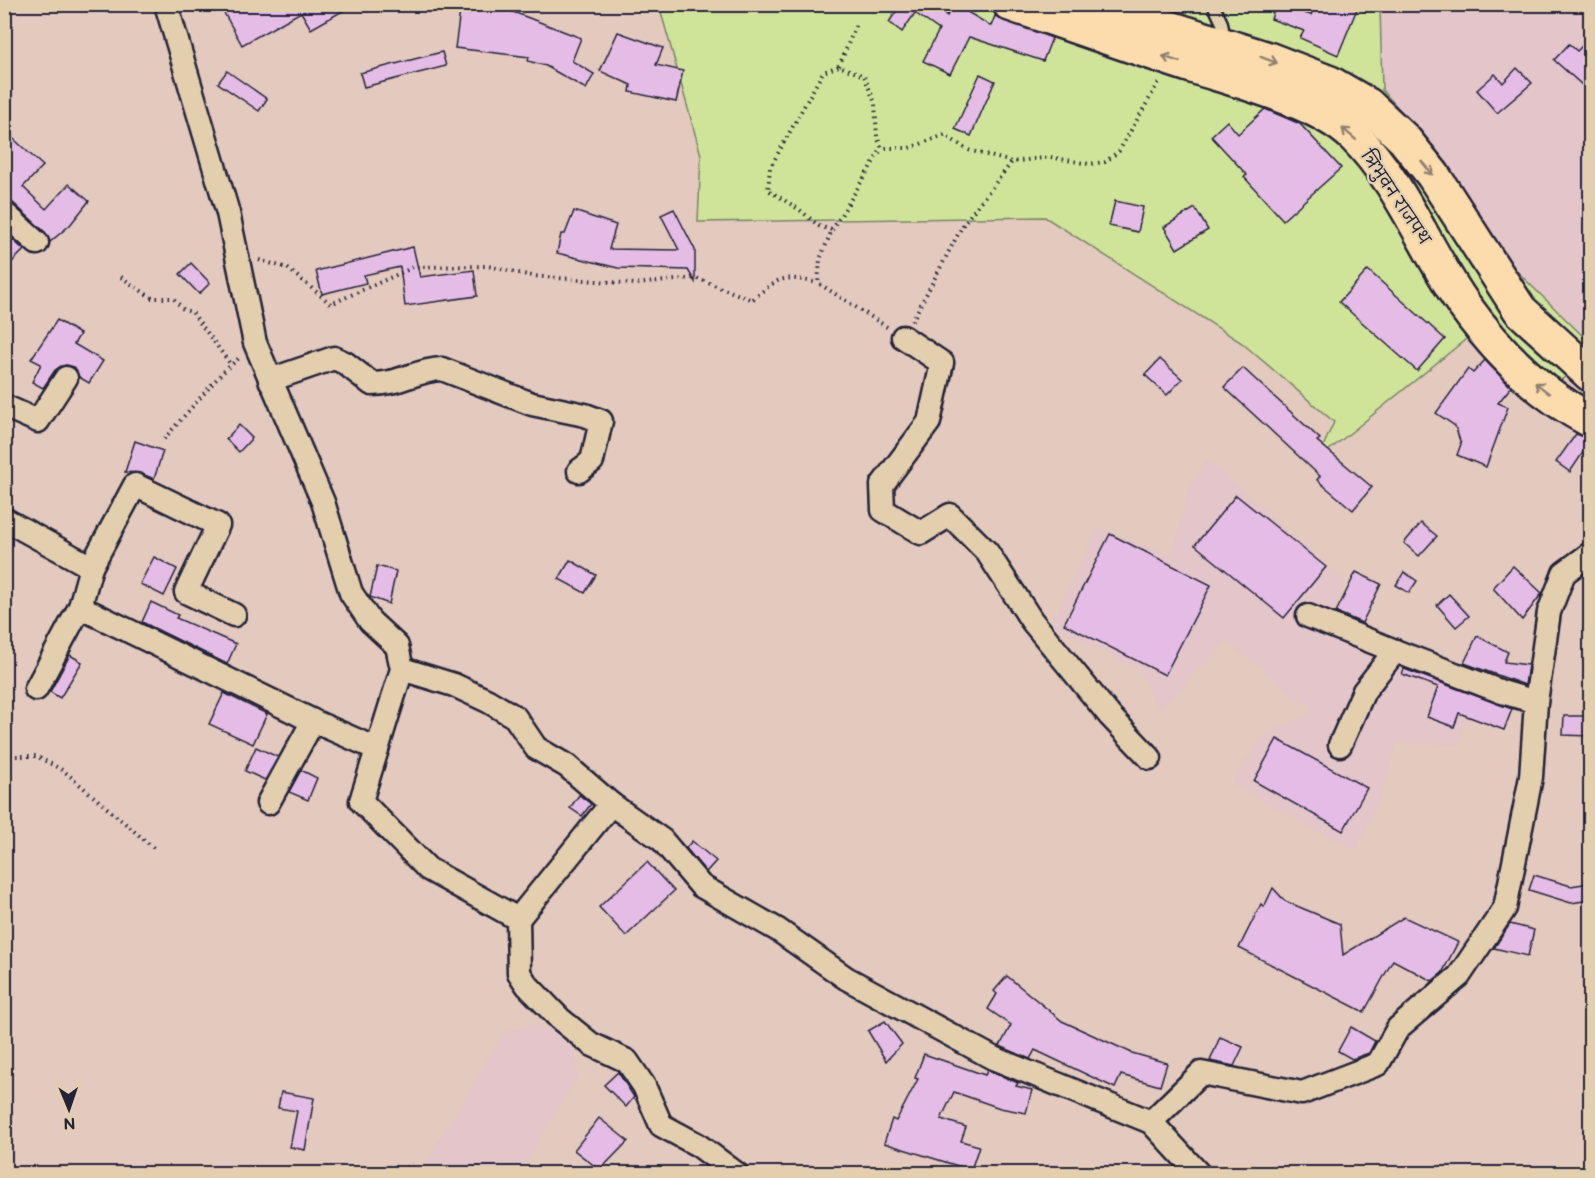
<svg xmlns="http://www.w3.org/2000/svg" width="1595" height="1178" viewBox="0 0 1595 1178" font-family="'Balsamiq Sans','Playpen Sans Deva',sans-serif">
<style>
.built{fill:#e3c5ca}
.green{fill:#cfe499;stroke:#78836a;stroke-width:1.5}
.building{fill:#e4bce5;stroke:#22223b;stroke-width:1.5}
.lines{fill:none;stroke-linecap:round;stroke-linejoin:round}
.lane-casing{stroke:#22223b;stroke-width:15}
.street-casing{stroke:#22223b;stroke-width:27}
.highway-casing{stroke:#22223b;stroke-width:38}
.path{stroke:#22223b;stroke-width:4;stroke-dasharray:1.5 4.5;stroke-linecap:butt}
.lane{stroke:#e3cfad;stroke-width:10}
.street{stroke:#e3cfad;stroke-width:22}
.highway{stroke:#fcdcac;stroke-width:33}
.oneway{stroke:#8f7f74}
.labels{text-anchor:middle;stroke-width:4.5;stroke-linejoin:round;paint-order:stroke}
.street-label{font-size:16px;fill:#22223b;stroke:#e3cfad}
</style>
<rect width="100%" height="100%" fill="#e3c9be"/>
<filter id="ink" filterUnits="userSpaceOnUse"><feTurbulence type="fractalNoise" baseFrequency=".0167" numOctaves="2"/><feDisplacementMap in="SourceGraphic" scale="12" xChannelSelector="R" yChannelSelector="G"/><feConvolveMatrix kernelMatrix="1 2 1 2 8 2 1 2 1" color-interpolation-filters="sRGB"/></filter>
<g filter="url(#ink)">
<g class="built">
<path d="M 1380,5 L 1590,5 L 1590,343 L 1489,244 L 1429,142 L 1382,90 Z"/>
<path d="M 1208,461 L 1344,581 L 1331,620 L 1474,685 L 1458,744 L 1397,742 L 1379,799 L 1355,850 L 1232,784 L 1262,737 L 1315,710 L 1227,641 L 1158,709 L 1139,670 L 1052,625 L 1098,528 L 1172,557 L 1190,487 Z"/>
<path d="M 533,1025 L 557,1032 L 575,1052 L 577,1077 L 519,1173 L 420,1173 L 504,1033 Z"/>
</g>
<path class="green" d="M 659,5 L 1380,5 L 1382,90 L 1429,142 L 1489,244 L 1590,343 L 1590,358 L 1549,389 L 1481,327 L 1317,460 L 1334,422 L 1242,343 L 1045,217 L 698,222 L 701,155 Z"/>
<g class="building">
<path d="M 236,4 L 355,4 L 311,29 L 301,12 L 242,45 L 223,11 Z"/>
<path d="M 461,4 L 509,4 L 508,10 L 581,38 L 572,61 L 594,74 L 586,89 L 546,66 L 528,61 L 529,57 L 455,48 Z"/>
<path d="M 901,4 L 931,4 L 947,16 L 954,4 L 991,26 L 995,16 L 1052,38 L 1043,61 L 969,37 L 950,74 L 923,61 L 939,30 L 915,13 L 902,32 L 889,22 Z"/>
<path d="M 1276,4 L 1311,15 L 1315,4 L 1359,4 L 1338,55 L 1300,38 L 1304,31 L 1271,19 Z"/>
<path d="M 618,32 L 663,48 L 656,65 L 683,71 L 676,102 L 630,92 L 631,85 L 600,71 Z"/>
<path d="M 1590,38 L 1590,92 L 1554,60 L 1569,44 L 1577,51 Z"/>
<path d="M 442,52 L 446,66 L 364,87 L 360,73 Z"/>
<path d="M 1517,68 L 1532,83 L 1497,113 L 1477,90 L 1495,74 L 1503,83 Z"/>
<path d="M 227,71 L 267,99 L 259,111 L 218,83 Z"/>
<path d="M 980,74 L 995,81 L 971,136 L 955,129 Z"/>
<path d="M 1265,109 L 1300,124 L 1341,168 L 1283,220 L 1244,177 L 1247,175 L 1211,136 L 1227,121 L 1238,134 Z"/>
<path d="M 4,130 L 43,166 L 23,187 L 46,209 L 69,184 L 89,201 L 70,225 L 50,242 L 46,233 L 13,203 L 4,200 Z"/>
<path d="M 1115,201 L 1143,207 L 1138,232 L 1109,226 Z"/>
<path d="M 1195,208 L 1208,230 L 1177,249 L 1164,227 Z"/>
<path d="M 674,209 L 695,250 L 695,282 L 688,270 L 618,268 L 557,253 L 561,234 L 565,234 L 574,211 L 616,225 L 609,249 L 679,250 L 661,215 Z"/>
<path d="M 4,232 L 24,250 L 4,270 Z"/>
<path d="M 413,247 L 420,277 L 474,270 L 477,296 L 405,306 L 400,267 L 364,275 L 366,283 L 322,294 L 316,271 Z"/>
<path d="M 191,263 L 210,283 L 199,294 L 180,274 Z"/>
<path d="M 1368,270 L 1445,339 L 1417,371 L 1339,302 Z"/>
<path d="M 57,320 L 80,334 L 74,344 L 103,361 L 89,383 L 79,377 L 74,367 L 66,365 L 55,370 L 43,388 L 32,382 L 41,364 L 31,359 Z"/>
<path d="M 1160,359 L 1182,379 L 1167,395 L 1145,375 Z"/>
<path d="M 1485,360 L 1511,387 L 1498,403 L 1508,407 L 1486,467 L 1457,455 L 1461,444 L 1455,426 L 1436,413 L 1468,369 L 1473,373 Z"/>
<path d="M 1243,368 L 1320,439 L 1317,441 L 1372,487 L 1353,510 L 1317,480 L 1320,476 L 1224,387 Z"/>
<path d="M 239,425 L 252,438 L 239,452 L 226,439 Z"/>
<path d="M 1576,434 L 1590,439 L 1590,442 L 1570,472 L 1556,462 Z"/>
<path d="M 135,441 L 163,451 L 154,479 L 140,473 L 125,472 Z"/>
<path d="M 1236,495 L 1326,567 L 1284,618 L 1195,545 Z"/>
<path d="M 1421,523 L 1437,536 L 1419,556 L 1404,543 Z"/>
<path d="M 1110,534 L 1211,585 L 1165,675 L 1064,624 Z"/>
<path d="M 154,557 L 177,569 L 164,596 L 140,584 Z"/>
<path d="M 570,560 L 596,575 L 585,593 L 559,579 Z"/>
<path d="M 377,566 L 396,571 L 389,604 L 370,597 Z"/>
<path d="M 1513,566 L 1542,593 L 1522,620 L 1493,588 Z"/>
<path d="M 1356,572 L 1381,584 L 1362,623 L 1336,612 Z"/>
<path d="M 1404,572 L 1417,581 L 1409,593 L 1396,585 Z"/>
<path d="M 1449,594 L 1469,616 L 1456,627 L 1437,605 Z"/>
<path d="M 151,602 L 178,615 L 176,618 L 236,644 L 227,664 L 142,622 Z"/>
<path d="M 1477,636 L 1508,652 L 1504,662 L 1528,665 L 1525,685 L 1464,663 Z"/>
<path d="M 70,655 L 82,662 L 60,698 L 50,692 Z"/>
<path d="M 1404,669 L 1512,709 L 1504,730 L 1459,713 L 1454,727 L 1427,717 L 1438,687 L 1402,674 Z"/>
<path d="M 224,693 L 267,714 L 253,744 L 209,724 Z"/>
<path d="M 1564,716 L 1590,716 L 1590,736 L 1563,735 Z"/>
<path d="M 1277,739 L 1367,788 L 1343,831 L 1254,781 Z"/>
<path d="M 256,747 L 278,757 L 265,780 L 245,771 Z"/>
<path d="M 301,770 L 317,778 L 308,800 L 289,792 Z"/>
<path d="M 579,795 L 591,804 L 582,816 L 570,808 Z"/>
<path d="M 692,841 L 716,861 L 706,872 L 686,848 Z"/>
<path d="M 647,862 L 674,891 L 626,936 L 599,907 Z"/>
<path d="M 1534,875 L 1571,886 L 1590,883 L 1590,900 L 1571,903 L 1529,890 Z"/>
<path d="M 1273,888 L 1285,901 L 1340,924 L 1343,955 L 1404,917 L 1458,942 L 1442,973 L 1432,981 L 1393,960 L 1364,1012 L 1239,948 L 1261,904 L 1264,907 Z"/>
<path d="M 1510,924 L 1534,930 L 1528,956 L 1494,948 Z"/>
<path d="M 1007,976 L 1062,1021 L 1132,1053 L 1167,1063 L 1160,1086 L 1121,1075 L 1115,1088 L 1035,1050 L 1030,1059 L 1000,1046 L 1011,1025 L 988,1009 L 997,994 L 994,991 Z"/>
<path d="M 885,1021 L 902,1044 L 886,1061 L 868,1031 Z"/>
<path d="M 1351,1027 L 1375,1041 L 1369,1053 L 1352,1059 L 1338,1051 Z"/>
<path d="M 1220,1037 L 1243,1047 L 1234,1066 L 1210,1061 Z"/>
<path d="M 924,1054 L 985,1075 L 988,1070 L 1018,1083 L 1016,1086 L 1032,1090 L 1026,1113 L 1000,1108 L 954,1092 L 941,1119 L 966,1127 L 961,1141 L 979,1146 L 971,1170 L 884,1143 L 892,1119 L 896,1121 L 918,1079 L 915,1078 Z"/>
<path d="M 618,1072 L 634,1097 L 626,1107 L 604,1085 Z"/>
<path d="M 281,1092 L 314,1098 L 305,1150 L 290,1147 L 297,1111 L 278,1108 Z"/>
<path d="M 599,1118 L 628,1141 L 600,1170 L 574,1150 Z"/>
</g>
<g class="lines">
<defs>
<path id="lane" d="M 1213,4 L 1222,23 L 1225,41"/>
<g id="street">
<path d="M 166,4 L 228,213 L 255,343 L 323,502 L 351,593 L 370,621 L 397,646 L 402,669 L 361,801 L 428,869 L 518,919 L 519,973 L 527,985 L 560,1019 L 591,1044 L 627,1061 L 644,1086 L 661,1125 L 698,1145 L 737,1174"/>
<path d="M 4,213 L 37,243"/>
<path d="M 903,337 L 942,363 L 929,422 L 882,485 L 883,510 L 921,533 L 950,515 L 987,552 L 1032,621 L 1110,716 L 1150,758"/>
<path d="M 270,380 L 334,358 L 345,363 L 372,384 C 400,384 416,370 442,369 L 532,404 L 585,415 L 601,421 L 592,461 L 579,471"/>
<path d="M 4,406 L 38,421 L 66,378"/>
<path d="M 4,519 L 91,567 L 80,607 L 313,721 L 377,749"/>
<path d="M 91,567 L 135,485 L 218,525 L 186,592 L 234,615"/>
<path d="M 1308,616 L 1395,651"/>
<path d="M 402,669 L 454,685 L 488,701 L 515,717 L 536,748 L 567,766 L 611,804"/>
<path d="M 36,689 L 80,607"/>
<path d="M 1340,745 L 1364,691 L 1395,651 L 1502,692 L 1536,702"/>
<path d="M 268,803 L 313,721"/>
<path d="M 518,919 L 611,804 L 662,840 L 701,886 L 778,930 L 846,978 L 993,1058 L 1151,1122 L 1199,1174"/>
<path d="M 1151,1122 L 1201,1073 L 1302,1093 L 1378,1064 L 1398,1028 L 1459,976 L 1505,908 L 1531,777 L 1536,702 L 1549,612 L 1564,573 L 1590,554"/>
</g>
<g id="highway">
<path d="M 1010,4 C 1072,25 1133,47 1195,67 C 1241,82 1317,101 1353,135 C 1402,183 1425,250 1464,305 C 1497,351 1540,394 1590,420"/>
<path d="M 1094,4 L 1268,59 L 1330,83 L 1368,105 L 1404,139 L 1433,175 L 1520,310 L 1590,374"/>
</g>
</defs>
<use href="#lane" class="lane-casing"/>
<use href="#street" class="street-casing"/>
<use href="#highway" class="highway-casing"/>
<g class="path">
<path d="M 839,66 L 856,25"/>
<path d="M 832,230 L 882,148"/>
<path d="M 259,260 L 287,268 L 331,304 L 414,267 L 488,266 L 532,276 L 636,284 L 696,278 L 752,300 C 781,276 780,275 818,283"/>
<path d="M 121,277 L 152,298 L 173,298 L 184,310 L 192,312 L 231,365"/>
<path d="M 912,321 L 964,223 L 1012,162"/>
<path d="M 887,327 L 818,283 L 820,259 L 832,230 L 819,226 L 800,210 L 768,190 L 770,168 L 823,72 L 839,66 L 864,76 L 875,103 L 877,137 L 882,148 L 909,148 L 945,135 L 968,150 L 1012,162 L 1050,157 L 1089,164 L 1105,162 L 1119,151 L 1159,82"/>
<path d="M 164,439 L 221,374 L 239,358"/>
<path d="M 4,756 L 36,756 L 64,771 L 156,850"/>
<path d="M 390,1174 L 413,1165"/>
</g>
<use href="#lane" class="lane"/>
<use href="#street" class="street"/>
<use href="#highway" class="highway"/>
</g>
<defs><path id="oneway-shaft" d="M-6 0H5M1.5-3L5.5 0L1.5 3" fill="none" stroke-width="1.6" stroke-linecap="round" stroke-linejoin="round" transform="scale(1.5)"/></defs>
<g class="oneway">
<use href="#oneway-shaft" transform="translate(1171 59) rotate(-161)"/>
<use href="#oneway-shaft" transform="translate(1269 60) rotate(20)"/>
<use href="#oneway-shaft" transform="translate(1349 134) rotate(-140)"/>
<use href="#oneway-shaft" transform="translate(1427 168) rotate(51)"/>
<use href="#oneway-shaft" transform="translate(1542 388) rotate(-142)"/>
</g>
</g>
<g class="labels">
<g class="street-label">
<text transform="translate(1396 197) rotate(56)" y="6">त्रिभुवन राजपथ</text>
</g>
</g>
<rect width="1595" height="1178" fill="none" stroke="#e3cfad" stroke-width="24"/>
<rect x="12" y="12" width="1571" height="1154" fill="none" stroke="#22223b" stroke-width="2" filter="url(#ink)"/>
<g transform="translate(69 1109) rotate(178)" stroke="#e3cfad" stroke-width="4.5" paint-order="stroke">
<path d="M0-4.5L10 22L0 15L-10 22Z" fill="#22223b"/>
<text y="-9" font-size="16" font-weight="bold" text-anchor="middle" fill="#22223b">N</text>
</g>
</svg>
